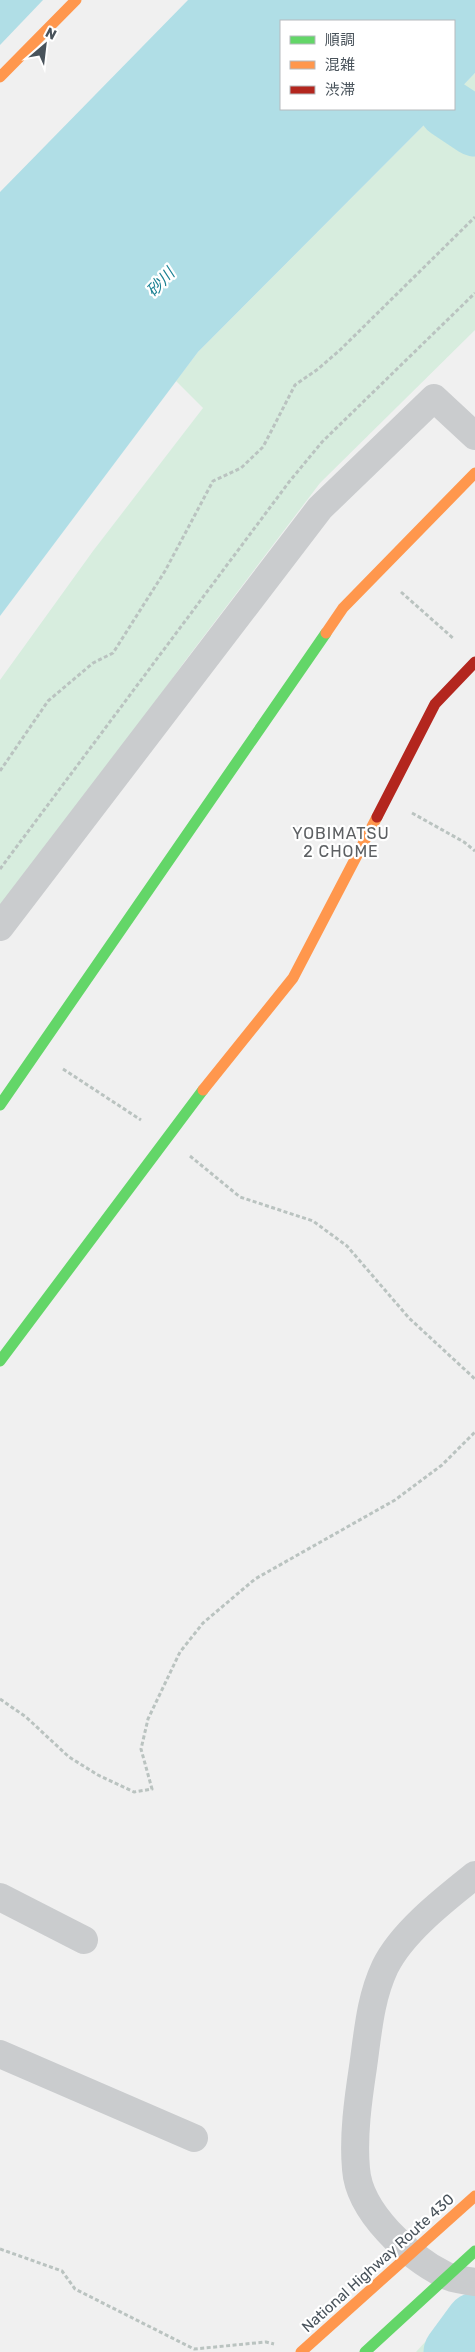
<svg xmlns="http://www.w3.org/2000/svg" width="475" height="2352" viewBox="0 0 475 2352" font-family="Rubik,'Noto Sans JP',sans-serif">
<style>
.green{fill:#d7edde}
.water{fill:#b0dee6}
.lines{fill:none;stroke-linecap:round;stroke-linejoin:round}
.river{stroke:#b0dee6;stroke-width:59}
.path{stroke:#bac3c0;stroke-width:3;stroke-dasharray:4 2.5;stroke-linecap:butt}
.street{stroke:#caccce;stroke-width:28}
.fast{stroke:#63d668;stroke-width:11}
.slow{stroke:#ff974d;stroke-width:11}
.jam{stroke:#b3261e;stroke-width:11}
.labels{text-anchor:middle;stroke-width:4.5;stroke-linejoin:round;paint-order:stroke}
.street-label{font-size:15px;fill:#49535b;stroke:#fff}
.water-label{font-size:16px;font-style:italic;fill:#1b8193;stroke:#fff}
.neighbourhood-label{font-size:16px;letter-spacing:1px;fill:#5d6063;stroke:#fff}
</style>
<rect width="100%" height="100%" fill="#f0f0f0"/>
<g class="green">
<path d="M 475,73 L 475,330 L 320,483 L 185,661 L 0,916 L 0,680 L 93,551 L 203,408 L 176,381 L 198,352 L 440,109 L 454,109 L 454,95 Z"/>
<path d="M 475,2327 L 475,2352 L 416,2352 L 437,2329 Z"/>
</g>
<g class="water">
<path d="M 0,0 L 43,0 L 0,45 Z"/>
<path d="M 188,0 L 475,0 L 475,73 L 454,95 L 454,21 L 281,21 L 281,109 L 440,109 L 198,352 L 0,616 L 0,192 Z"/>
</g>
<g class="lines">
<g class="river">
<path d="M 448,109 L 475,127"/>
<path d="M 453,2352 L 475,2322"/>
</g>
<g class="path">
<path d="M 401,592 L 454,639"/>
<path d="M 0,771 L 48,701 L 93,663 L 113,653 L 165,571 L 213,481 L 241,468 L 263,447 L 295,385 L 318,369 L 340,350 L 475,217"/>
<path d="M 412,813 L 464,842 L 475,851"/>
<path d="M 0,869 L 289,482 L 322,442 L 475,293"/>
<path d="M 63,1069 L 141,1120"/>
<path d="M 190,1156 L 240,1197 L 313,1221 L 347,1246 L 409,1318 L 475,1379"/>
<path d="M 0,1699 L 26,1717 L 69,1757 L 98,1775 L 134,1792 L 152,1789 L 141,1749 L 148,1719 L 180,1652 L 203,1623 L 255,1579 L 395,1500 L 442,1465 L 475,1432"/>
<path d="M 0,2249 L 62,2271 L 75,2289 L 194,2349 L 266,2342 L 274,2344"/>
</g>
<g class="street">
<path d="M 0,927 L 320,508 L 434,398 L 475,436"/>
<path d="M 475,1875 C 445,1899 402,1932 385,1967 C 370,1999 368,2032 363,2067 C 358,2100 353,2136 356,2169 C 359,2212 409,2257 445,2275 C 454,2280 466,2280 475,2282"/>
<path d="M 0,1897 L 84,1940"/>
<path d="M 0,2054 L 194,2138"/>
</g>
<g class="fast">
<path d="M 0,1105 L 326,633"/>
<path d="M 0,1361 L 203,1090"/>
<path d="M 365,2352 L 475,2251"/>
</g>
<g class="slow">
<path d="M 0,77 L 76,0"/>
<path d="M 326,633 L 343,608 L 475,473"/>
<path d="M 203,1090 L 293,978 L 377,817"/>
<path d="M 301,2352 L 475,2196"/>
</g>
<path class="jam" d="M 377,817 L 435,704 L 475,662"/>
</g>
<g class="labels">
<g class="street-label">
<text transform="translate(378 2263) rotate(-42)" y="5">National Highway Route 430</text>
</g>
<g class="water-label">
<text transform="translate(160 282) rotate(-47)" y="6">砂川</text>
</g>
<g class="neighbourhood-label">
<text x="341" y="839">YOBIMATSU<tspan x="341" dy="18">2 CHOME</tspan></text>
</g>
</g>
<rect x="280" y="20" width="175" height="90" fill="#ffffff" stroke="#b6babd"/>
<rect x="290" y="36" width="25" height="8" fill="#63d668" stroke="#b6babd"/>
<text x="325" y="45" font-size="15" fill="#49535b">順調</text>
<rect x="290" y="61" width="25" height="8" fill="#ff974d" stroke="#b6babd"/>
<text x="325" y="70" font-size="15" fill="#49535b">混雑</text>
<rect x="290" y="86" width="25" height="8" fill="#b3261e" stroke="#b6babd"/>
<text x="325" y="95" font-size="15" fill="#49535b">渋滞</text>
<g transform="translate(45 45) rotate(28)" stroke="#ffffff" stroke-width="4" paint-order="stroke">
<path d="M0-4L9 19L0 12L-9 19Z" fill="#49535b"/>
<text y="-8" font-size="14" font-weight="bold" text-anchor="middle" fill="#49535b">N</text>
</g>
</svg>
